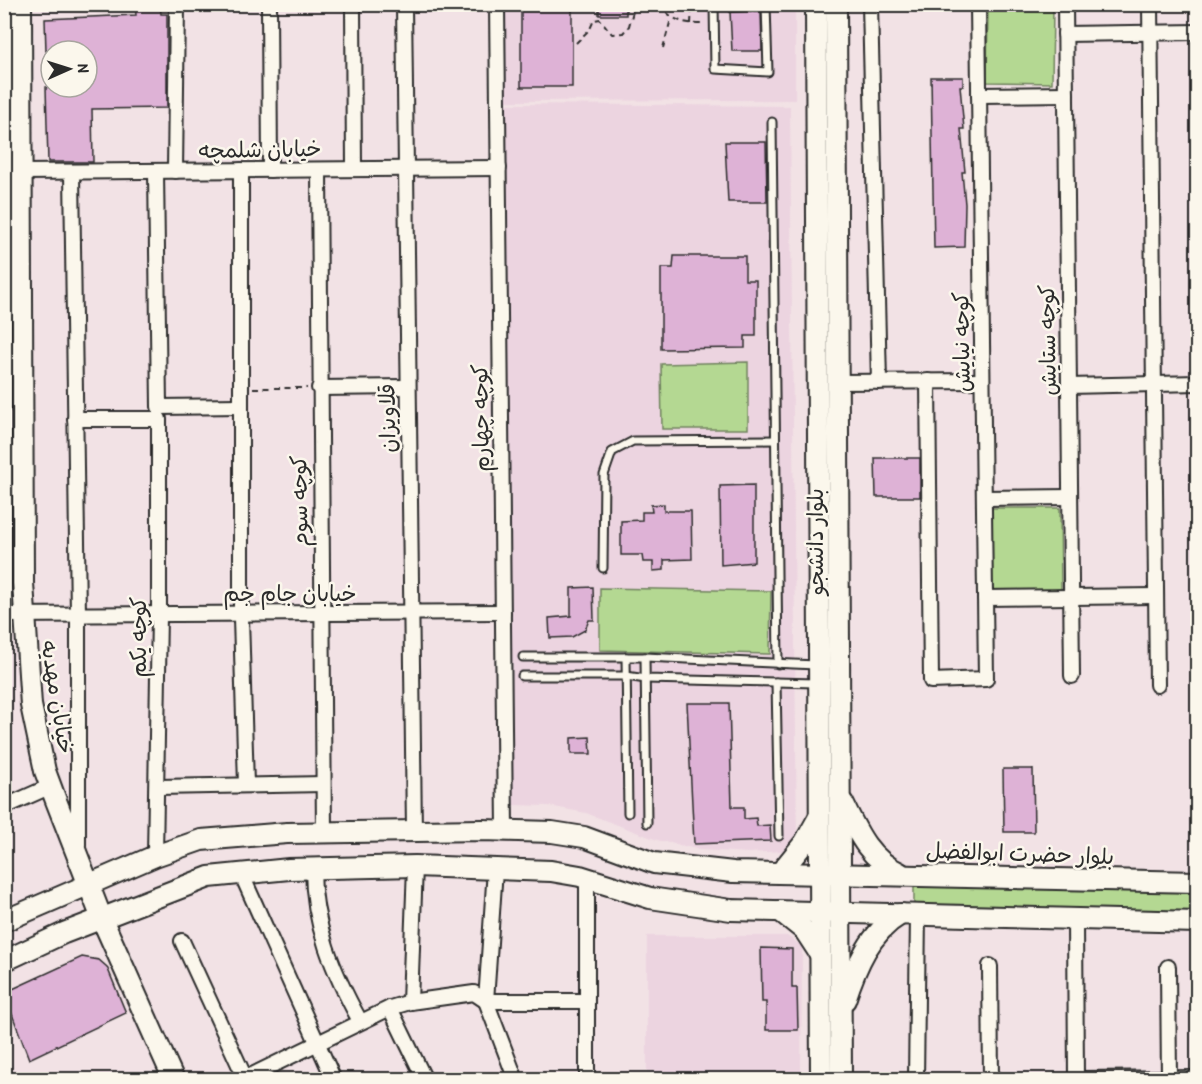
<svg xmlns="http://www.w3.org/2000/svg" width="1202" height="1084" viewBox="0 0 1202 1084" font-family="'Patrick Hand','Playpen Sans Arabic',sans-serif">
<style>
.built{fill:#ecd4e0}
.green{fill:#b4d892;stroke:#70825e;stroke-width:1.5}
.building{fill:#deb2d6;stroke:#2b2b2b;stroke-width:1.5}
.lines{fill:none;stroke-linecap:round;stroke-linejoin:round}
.lane-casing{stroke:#2b2b2b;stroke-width:11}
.street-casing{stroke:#2b2b2b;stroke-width:18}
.secondary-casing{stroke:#2b2b2b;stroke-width:24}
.path{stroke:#2b2b2b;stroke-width:2;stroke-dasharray:6 4.5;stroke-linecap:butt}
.lane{stroke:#fbf7ec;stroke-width:7}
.street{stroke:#fbf7ec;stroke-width:14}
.secondary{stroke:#fbf7ec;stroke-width:20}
.labels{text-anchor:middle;stroke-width:5;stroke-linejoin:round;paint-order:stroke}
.street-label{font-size:22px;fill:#2b2b2b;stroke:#fbf7ec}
</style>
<rect width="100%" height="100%" fill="#f2e2e5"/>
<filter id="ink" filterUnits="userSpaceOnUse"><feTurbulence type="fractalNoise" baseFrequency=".0167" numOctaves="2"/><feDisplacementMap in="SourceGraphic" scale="12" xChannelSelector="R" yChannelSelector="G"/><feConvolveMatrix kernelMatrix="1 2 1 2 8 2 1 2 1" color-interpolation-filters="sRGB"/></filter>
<g filter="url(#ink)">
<g class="built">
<path d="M 503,5 L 795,5 L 795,100 L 504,101 Z"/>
<path d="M 502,104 L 790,106 L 797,850 L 749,853 L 701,850 L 657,840 L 586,813 L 549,806 L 512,805 Z"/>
<path d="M 647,936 L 787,936 L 802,946 L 801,1079 L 647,1080 Z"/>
</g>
<g class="green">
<path d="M 988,5 L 1053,5 L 1052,83 L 987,82 Z"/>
<path d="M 748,362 L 748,429 L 662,429 L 661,364 Z"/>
<path d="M 991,508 L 1060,508 L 1061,590 L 992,590 Z"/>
<path d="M 600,588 L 771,591 L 770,654 L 600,650 Z"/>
<path d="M 914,883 L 1197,890 L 1197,914 L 914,906 Z"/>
</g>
<g class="building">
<path d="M 135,4 L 160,4 L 161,14 L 167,14 L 167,108 L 92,109 L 93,162 L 48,162 L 46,87 L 87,87 L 87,51 L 46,51 L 45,19 L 136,15 Z"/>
<rect x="521" y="4" width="51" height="83"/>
<rect x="599" y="4" width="27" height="11"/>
<path d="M 753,11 L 761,11 L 762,51 L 732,51 L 730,12 Z"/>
<path d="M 931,77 L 963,77 L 963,86 L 960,86 L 964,129 L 961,129 L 965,172 L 962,172 L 965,204 L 964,247 L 934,248 Z"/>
<path d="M 725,142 L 766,142 L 767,202 L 728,202 Z"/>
<path d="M 674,256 L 745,256 L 745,280 L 756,280 L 756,336 L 745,336 L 745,348 L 661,349 L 661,268 L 673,268 Z"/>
<path d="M 875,458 L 920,458 L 920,497 L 876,497 Z"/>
<path d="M 754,485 L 754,562 L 721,565 L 720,486 Z"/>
<path d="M 664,504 L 664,511 L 691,511 L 692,559 L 664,560 L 664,570 L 653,571 L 653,562 L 643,562 L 642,555 L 621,555 L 621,521 L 642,520 L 642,512 L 652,512 L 651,505 Z"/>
<path d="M 593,587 L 594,620 L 589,620 L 585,630 L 572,637 L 550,638 L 549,618 L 571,616 L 571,588 Z"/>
<path d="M 687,703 L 729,703 L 732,807 L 744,807 L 744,819 L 756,818 L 757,826 L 770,825 L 771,841 L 694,844 Z"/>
<path d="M 590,737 L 591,754 L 571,754 L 571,738 Z"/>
<path d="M 1003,769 L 1033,769 L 1034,832 L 1004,832 Z"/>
<path d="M 761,948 L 792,949 L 792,988 L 797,988 L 798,1030 L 766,1030 L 766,1002 L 762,1002 Z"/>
<path d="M 82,957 L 99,960 L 107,967 L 126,1013 L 29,1059 L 4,993 Z"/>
</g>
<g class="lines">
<defs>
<g id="lane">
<path d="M 714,4 L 715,69 L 768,72 L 766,4"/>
<path d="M 772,122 L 778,664"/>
<path d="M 603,568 L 604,475 L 612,452 L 633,441 L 775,440"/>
<path d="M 523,657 L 645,657 L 816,665"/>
<path d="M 626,657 L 628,813"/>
<path d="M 645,657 L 647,823"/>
<path d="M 522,676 L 626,676 L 646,679 L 816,683"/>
<path d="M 776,682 L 779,836"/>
</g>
<g id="street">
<path d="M 269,4 L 270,170"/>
<path d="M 353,4 L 354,169"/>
<path d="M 404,4 L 414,831"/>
<path d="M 497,4 L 505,831"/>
<path d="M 870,4 L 879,382"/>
<path d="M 1065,4 L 1072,676"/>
<path d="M 1150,4 L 1157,685"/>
<path d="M 4,7 L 23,4"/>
<path d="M 1065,34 L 1198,32"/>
<path d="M 979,95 L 1066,94"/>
<path d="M 241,170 L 241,618 L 246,785"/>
<path d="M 319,170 L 324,833"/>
<path d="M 156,171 L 159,407 L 241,406"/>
<path d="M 175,171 L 177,4"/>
<path d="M 21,172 L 499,168"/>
<path d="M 72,172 L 78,615 L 78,845"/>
<path d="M 928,381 L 931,681 L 986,679 L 978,4"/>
<path d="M 838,382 L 982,381"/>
<path d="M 1069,386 L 1198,383"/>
<path d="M 319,388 L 407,387"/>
<path d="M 75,419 L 159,419 L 159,615 L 155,856"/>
<path d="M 984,498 L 1070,497"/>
<path d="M 985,598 L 1156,596"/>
<path d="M 4,615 L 503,612"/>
<path d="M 158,787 L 323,784"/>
<path d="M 4,807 L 51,786"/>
<path d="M 313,869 C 313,924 333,972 360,1021"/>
<path d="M 495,869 L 486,1001 L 516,1080"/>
<path d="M 241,873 L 334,1080"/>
<path d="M 587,880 L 587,1080"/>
<path d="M 1075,919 L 1076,1080"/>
<path d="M 182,941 L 246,1080"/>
<path d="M 990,966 L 991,1080"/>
<path d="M 1168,967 L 1169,1080"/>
<path d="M 410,1002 L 415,866"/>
<path d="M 390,1008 L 425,1080"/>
<path d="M 1076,1079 L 1198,1078"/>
<path d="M 242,1080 L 390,1008 L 410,1002 L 474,993 L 486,1001 L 586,1001"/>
<path d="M 916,1080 L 918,914"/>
</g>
<g id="secondary">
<path d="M 21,4 L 23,583 L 31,705 L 45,771 L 55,798 L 102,919 L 174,1080"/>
<path d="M 816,4 L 821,1080"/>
<path d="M 836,4 L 841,1080"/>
<path d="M 843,803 C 857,832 869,859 900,873"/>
<path d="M 780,873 L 805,842 L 819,817"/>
<path d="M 780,911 L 805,931 L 820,954"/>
<path d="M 4,921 L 155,856 L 201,840 L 287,833 L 482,830 L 552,832 L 584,837 L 654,863 L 733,872 L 1198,882"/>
<path d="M 4,961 L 64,933 L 209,877 L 289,869 L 415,866 L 551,871 L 580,876 L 650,898 L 731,910 L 1198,922"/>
<path d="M 845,1000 C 856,966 870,932 901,914"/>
</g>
</defs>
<use href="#lane" class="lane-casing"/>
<use href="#street" class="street-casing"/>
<use href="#secondary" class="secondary-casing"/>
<g class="path">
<path d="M 660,4 C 672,22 685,24 705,24"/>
<path d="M 691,24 L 692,4"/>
<path d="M 576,43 L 590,29 L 594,20 L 600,19 L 612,34 L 623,33 L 629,26 L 635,4"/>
<path d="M 663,48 L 671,19"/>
<path d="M 253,388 L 307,388"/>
</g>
<use href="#lane" class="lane"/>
<use href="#street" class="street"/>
<use href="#secondary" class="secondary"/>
</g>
</g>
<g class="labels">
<g class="street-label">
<text transform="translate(260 149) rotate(-1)" y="8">خیابان شلمچه</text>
<text transform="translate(1047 340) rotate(-91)" y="8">کوچه ستایش</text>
<text transform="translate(961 342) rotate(-91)" y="8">كوچه نيايش</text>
<text transform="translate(387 418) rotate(-91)" y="8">قلاویزان</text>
<text transform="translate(480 418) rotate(-91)" y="8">کوچه چهارم</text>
<text transform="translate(299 501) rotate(-91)" y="8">کوچه سوم</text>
<text transform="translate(815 542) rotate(-90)" y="8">بلوار دانشجو</text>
<text x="290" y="601">خیابان جام جم</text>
<text transform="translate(138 637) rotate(-90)" y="8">کوچه یکم</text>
<text transform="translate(58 697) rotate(81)" y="8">خیابان مهدیه</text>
<text transform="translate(1020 853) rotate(2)" y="8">بلوار حضرت ابوالفضل</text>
</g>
</g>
<rect width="1202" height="1084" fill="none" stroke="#fbf7ec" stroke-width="24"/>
<rect x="12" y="12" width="1178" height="1060" fill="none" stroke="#2b2b2b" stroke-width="2" filter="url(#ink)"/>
<g transform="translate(69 69) rotate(87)"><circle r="28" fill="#fbf7ec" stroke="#a8a59f" stroke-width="1.5"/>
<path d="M0-4.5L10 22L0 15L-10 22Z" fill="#2b2b2b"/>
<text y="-9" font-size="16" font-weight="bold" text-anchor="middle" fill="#2b2b2b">N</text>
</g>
</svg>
